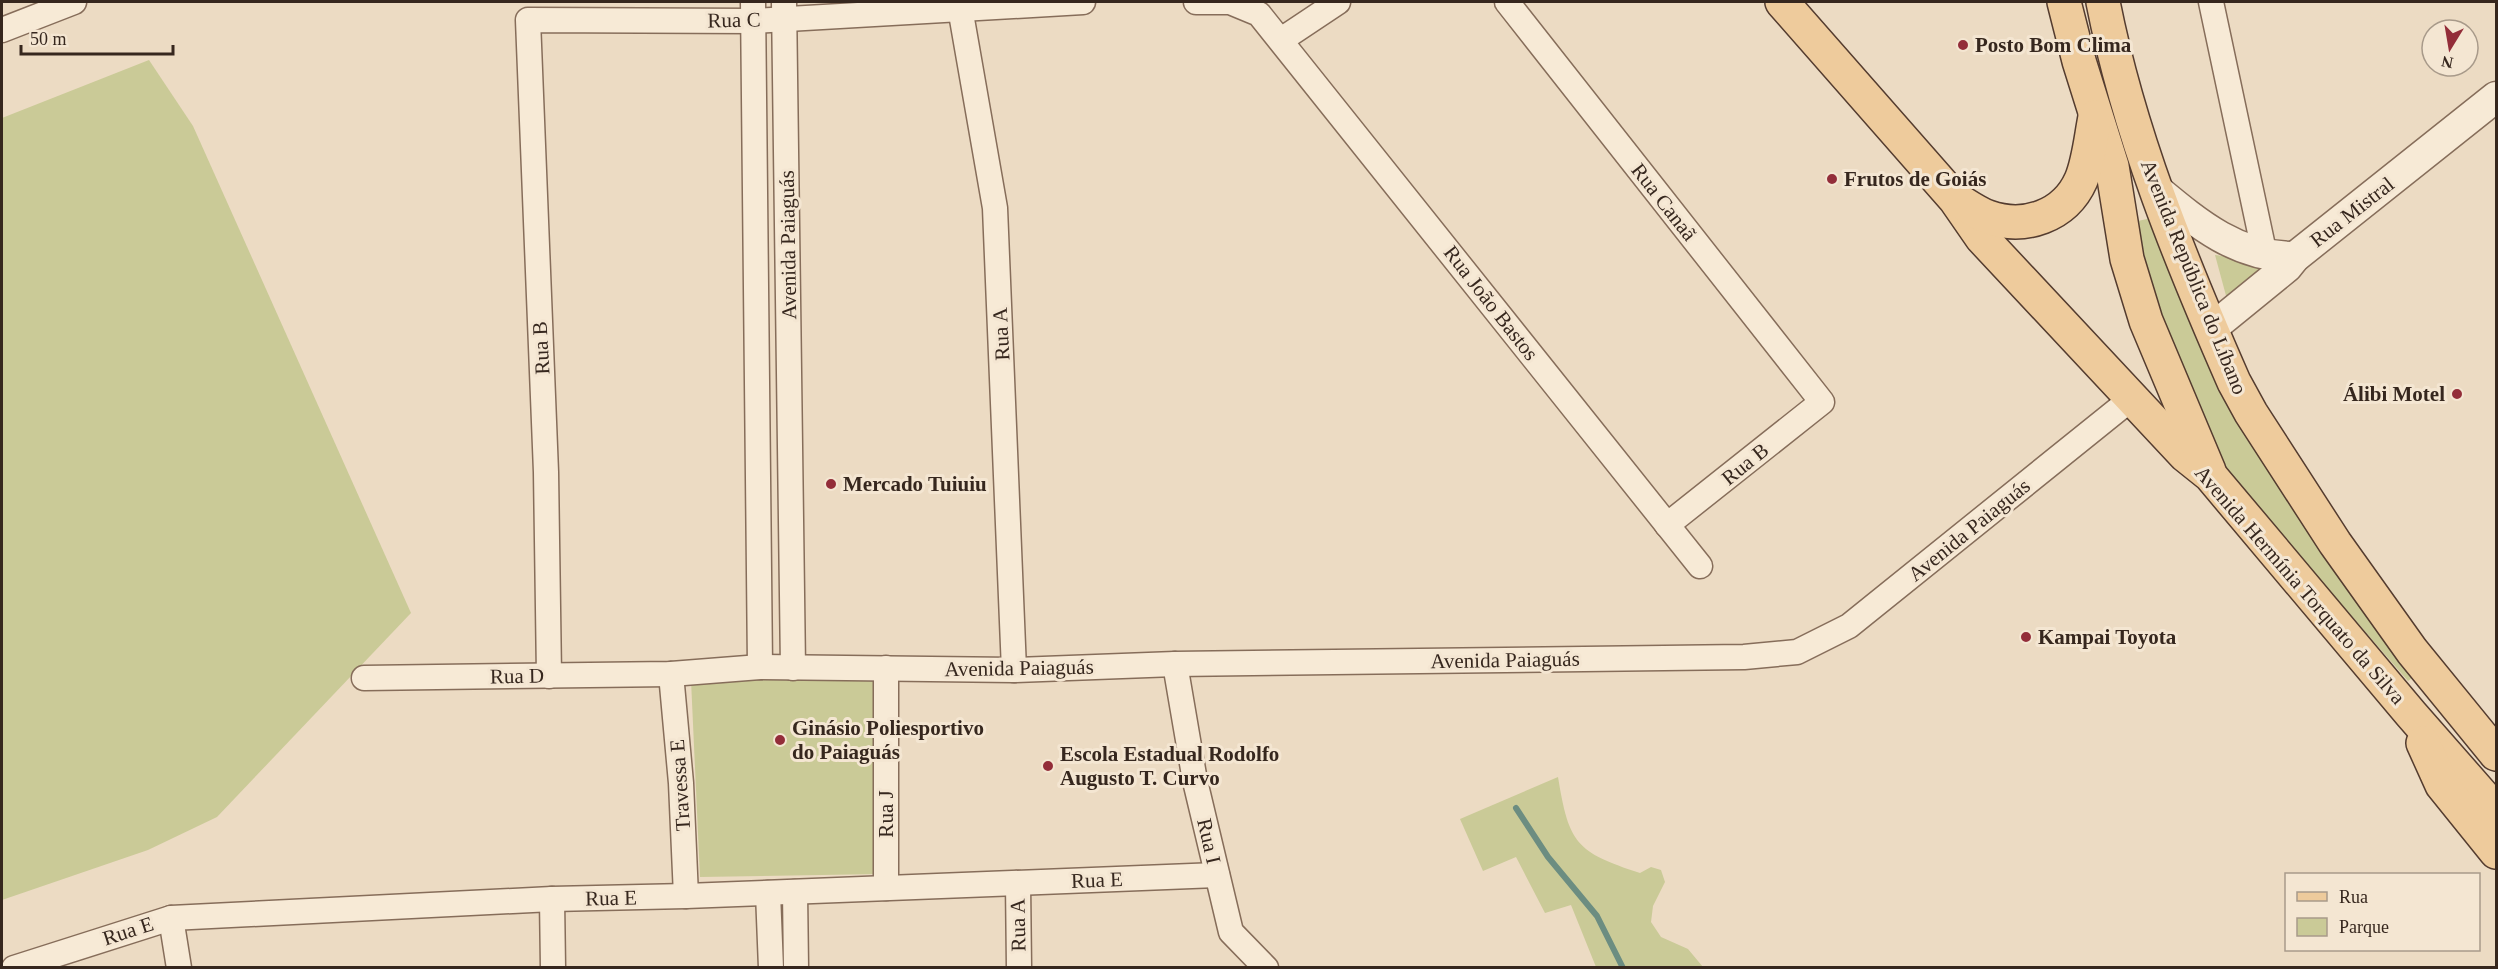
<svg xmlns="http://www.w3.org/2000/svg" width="2498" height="969" viewBox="0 0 2498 969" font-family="'Times New Roman',serif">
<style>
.green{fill:#caca97}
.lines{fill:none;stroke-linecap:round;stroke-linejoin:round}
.stream{stroke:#6c8d81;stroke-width:6}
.minor-casing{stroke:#866d5a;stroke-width:27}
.tertiary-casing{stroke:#866d5a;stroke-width:33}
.primary-casing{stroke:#543c2f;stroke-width:36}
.minor{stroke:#f7ead6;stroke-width:24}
.tertiary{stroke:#f7ead6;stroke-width:30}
.primary{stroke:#eecb9c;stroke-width:33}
.poi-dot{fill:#932d39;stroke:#f4e6d2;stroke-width:2}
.labels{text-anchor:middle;stroke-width:6;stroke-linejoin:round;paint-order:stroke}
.street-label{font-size:21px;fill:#36271e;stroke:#f4e6d2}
.poi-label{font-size:21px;font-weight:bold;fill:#36271e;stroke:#f4e6d2;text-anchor:start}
</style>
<rect width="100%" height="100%" fill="#ecdbc3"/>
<g class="green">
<path d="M 149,60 L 193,126 L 411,613 L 217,817 L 148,850 L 2,900 L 2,118 Z"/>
<path d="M 2161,216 L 2175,260 L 2416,675 L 2408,681 L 2234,481 L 2196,414 L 2162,328 L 2133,222 Z"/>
<path d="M 2215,255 L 2273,262 L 2228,303 Z"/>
<path d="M 880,678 L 881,874 L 700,877 L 691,680 Z"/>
<path d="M 1558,777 C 1569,844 1576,852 1640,873 L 1651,867 L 1661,870 L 1665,882 L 1653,906 L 1651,922 L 1661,937 L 1688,949 L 1703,967 L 1596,967 L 1571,905 L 1545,913 L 1516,857 L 1483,871 L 1460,819 Z"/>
</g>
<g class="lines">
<path class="stream" d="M 1516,808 L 1548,857 L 1597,916 L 1623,968"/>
<defs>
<g id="minor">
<path d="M 753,2 L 760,667"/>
<path d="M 784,2 L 793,668"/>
<path d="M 959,2 L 995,208 L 1014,670"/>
<path d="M 1196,2 L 1230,2 L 1259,14 L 1700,566"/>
<path d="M 1507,2 L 1822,402 L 1667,525"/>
<path d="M 2211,2 L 2265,256"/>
<path d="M 2,30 L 74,2"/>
<path d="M 1281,40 L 1338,2"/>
<path d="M 1175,664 L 1195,781 L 1231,932 L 1266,968"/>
<path d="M 671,674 L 681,783 L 686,896"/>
<path d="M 549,676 L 546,472 L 528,20 L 754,21 L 1083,2"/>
<path d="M 364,678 L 671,674 L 760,667 L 1014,670 L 1175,664 L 1744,657 L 1797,652 L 1849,626 L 2131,399"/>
<path d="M 1018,883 L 1019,968"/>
<path d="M 886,888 L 886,668"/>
<path d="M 795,892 L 796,968"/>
<path d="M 768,893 L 771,968"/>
<path d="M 552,899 L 553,968"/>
<path d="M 171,918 L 179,968"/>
<path d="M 14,968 L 171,918 L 552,899 L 686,896 L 1217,875"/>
</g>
<g id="tertiary">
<path d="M 2156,189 C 2198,224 2237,257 2295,257"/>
<path d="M 2211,329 L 2287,267 L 2295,257 L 2496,97"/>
</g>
<g id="primary">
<path d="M 1782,2 L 1955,199 L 1982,238 L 2185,455 L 2210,475 L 2411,714 L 2496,811"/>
<path d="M 2064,2 L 2079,61 L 2112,166 L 2127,259 L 2146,321 L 2209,471"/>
<path d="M 2103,2 C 2129,134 2180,259 2234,382 L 2251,413 L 2335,543 L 2412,651 L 2496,754"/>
<path d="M 1956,199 C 1966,205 1977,213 1988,217 C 2025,230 2065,216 2081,180 C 2089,161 2091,137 2095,117"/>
<path d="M 2423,743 L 2442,785 L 2496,852"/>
</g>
</defs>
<use href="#minor" class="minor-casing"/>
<use href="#tertiary" class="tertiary-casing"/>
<use href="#primary" class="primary-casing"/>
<use href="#minor" class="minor"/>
<use href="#tertiary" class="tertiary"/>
<use href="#primary" class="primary"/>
</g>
<g class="poi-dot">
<circle cx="1963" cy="45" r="6"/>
<circle cx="1832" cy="179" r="6"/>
<circle cx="2457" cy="394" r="6"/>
<circle cx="831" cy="484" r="6"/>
<circle cx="2026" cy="637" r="6"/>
<circle cx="780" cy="740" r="6"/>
<circle cx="1048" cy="766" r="6"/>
</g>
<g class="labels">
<g class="street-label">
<text transform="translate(734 20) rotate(-1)" y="7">Rua C</text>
<text transform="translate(1664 202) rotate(52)" y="7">Rua Canaã</text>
<text transform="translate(2352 212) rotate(-38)" y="7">Rua Mistral</text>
<text transform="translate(788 245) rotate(-91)" y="7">Avenida Paiaguás</text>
<text transform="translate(2194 277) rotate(68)" y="7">Avenida República do Líbano</text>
<text transform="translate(1491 303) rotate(52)" y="7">Rua João Bastos</text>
<text transform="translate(1001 334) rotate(-93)" y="7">Rua A</text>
<text transform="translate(541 348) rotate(-93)" y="7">Rua B</text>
<text transform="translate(1745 464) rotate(-39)" y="7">Rua B</text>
<text transform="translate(1969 530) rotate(-39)" y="7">Avenida Paiaguás</text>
<text transform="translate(2300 585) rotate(49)" y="7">Avenida Hermínia Torquato da Silva</text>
<text transform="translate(1505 660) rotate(-1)" y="7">Avenida Paiaguás</text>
<text transform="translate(1019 668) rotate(-1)" y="7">Avenida Paiaguás</text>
<text transform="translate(517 676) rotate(-1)" y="7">Rua D</text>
<text transform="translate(680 785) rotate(-94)" y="7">Travessa E</text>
<text transform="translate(886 814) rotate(-90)" y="7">Rua J</text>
<text transform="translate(1209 841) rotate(77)" y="7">Rua I</text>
<text transform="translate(1097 880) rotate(-2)" y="7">Rua E</text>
<text transform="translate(611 898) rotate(-1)" y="7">Rua E</text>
<text transform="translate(1018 925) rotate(-91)" y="7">Rua A</text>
<text transform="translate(128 931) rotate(-18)" y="7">Rua E</text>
</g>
<g class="poi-label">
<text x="1975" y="52">Posto Bom Clima</text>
<text x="1844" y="186">Frutos de Goiás</text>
<text x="2445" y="401" text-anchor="end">Álibi Motel</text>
<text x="843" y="491">Mercado Tuiuiu</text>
<text x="2038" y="644">Kampai Toyota</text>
<text x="792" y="735">Ginásio Poliesportivo<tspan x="792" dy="24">do Paiaguás</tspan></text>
<text x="1060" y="761">Escola Estadual Rodolfo<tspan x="1060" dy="24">Augusto T. Curvo</tspan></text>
</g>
</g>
<rect width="2498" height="969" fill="none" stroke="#36271e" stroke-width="6"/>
<rect x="2285" y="873" width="195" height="78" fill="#f4e6d2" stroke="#a89a8a" stroke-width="1.5"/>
<rect x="2297" y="892" width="30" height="9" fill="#eecb9c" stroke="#a89a8a" stroke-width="1.5"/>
<text x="2339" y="903" font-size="18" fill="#36271e">Rua</text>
<rect x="2297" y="918" width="30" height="18" fill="#caca97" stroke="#a89a8a" stroke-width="1.5"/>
<text x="2339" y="933" font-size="18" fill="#36271e">Parque</text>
<g transform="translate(2450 48) rotate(191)"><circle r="28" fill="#f4e6d2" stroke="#a89a8a" stroke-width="1.5"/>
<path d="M0-4.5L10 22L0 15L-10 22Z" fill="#932d39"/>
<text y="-9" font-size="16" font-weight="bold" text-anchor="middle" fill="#36271e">N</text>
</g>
<path d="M21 45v9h152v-9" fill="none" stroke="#36271e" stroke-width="3"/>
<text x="30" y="45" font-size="18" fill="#36271e" stroke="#f4e6d2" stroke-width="4.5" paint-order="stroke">50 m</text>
</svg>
